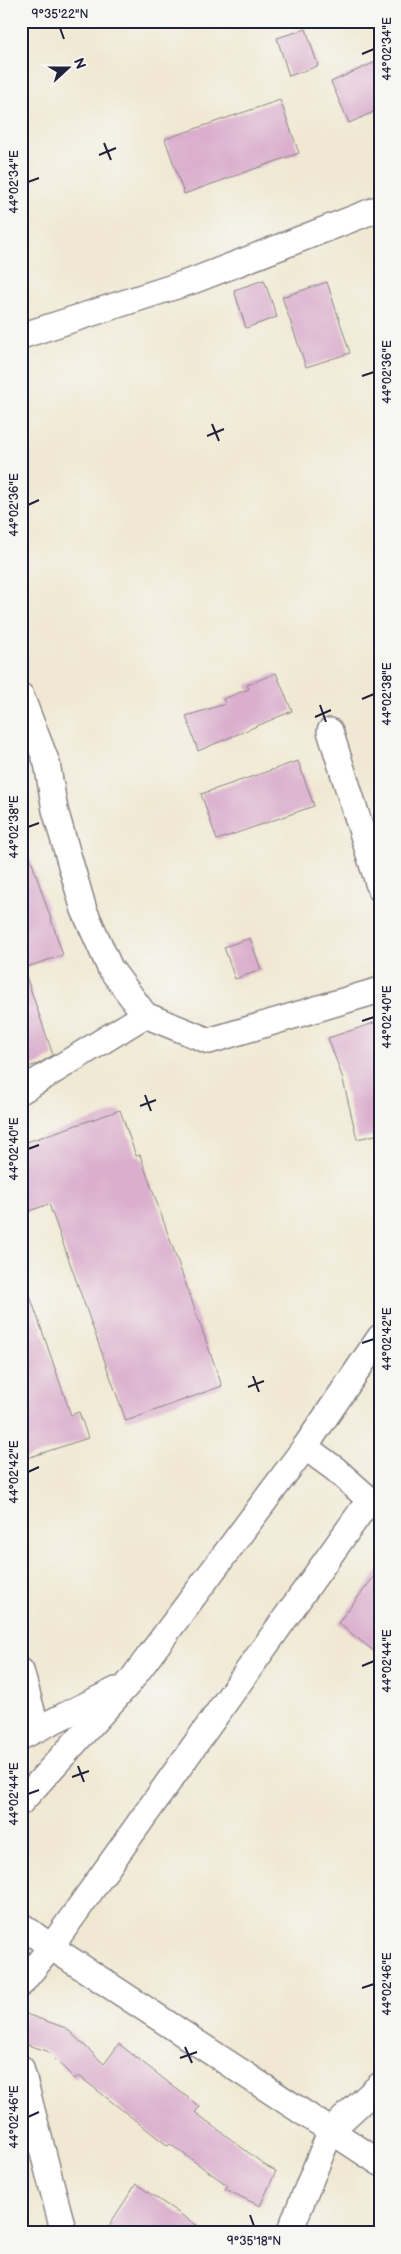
<svg xmlns="http://www.w3.org/2000/svg" width="401" height="2254" viewBox="0 0 401 2254" font-family="'Balsamiq Sans',sans-serif">
<style>
.building{fill:#daaecc}
.lines{fill:none;stroke-linecap:round;stroke-linejoin:round}
.street-casing{stroke:#898586;stroke-width:28}
.street{stroke:#fff;stroke-width:25}
.ticks{fill:none;stroke:#22223b;stroke-width:2}
.neatline{fill:none;stroke:#22223b;stroke-width:2}
.ticks-label{font-size:12px;text-anchor:middle;fill:#22223b}
</style>
<rect width="100%" height="100%" fill="#f6f6f2"/>
<filter id="ink" filterUnits="userSpaceOnUse"><feTurbulence type="fractalNoise" baseFrequency=".02" numOctaves="2"/><feDisplacementMap in="SourceGraphic" scale="10" xChannelSelector="R" yChannelSelector="G"/><feConvolveMatrix kernelMatrix="1 2 1 2 8 2 1 2 1" color-interpolation-filters="sRGB"/></filter>
<filter id="wash" filterUnits="userSpaceOnUse"><feTurbulence type="fractalNoise" baseFrequency=".0096" numOctaves="4" result="noise"/><feDisplacementMap in="SourceGraphic" scale="20" xChannelSelector="R" yChannelSelector="G"/><feGaussianBlur stdDeviation="1.12" result="paint"/><feColorMatrix in="noise" values="0 0 0 0 0 0 0 0 0 0 0 0 0 0 0 0 0 1.4 0 .05"/><feComposite in="paint" operator="in"/></filter>
<g filter="url(#wash)">
<rect width="100%" height="100%" fill="#f0e8d2"/>
<g id="blocks">
<g class="building">
<path d="M 306,29 L 318,66 L 289,76 L 277,38 Z"/>
<path d="M 380,60 L 380,109 L 349,123 L 331,82 Z"/>
<path d="M 280,100 L 299,153 L 184,194 L 165,139 Z"/>
<path d="M 264,280 L 277,317 L 246,328 L 234,290 Z"/>
<path d="M 327,282 L 350,353 L 306,367 L 282,297 Z"/>
<path d="M 276,673 L 292,711 L 198,751 L 186,716 L 225,704 L 223,699 L 249,689 L 247,685 Z"/>
<path d="M 298,761 L 314,806 L 217,840 L 201,794 Z"/>
<path d="M 26,845 L 63,955 L 21,969 L 21,846 Z"/>
<path d="M 250,938 L 261,970 L 235,979 L 224,947 Z"/>
<path d="M 26,976 L 53,1055 L 38,1064 L 21,1069 L 21,977 Z"/>
<path d="M 380,1021 L 380,1134 L 357,1139 L 342,1076 L 328,1038 Z"/>
<path d="M 120,1110 L 136,1156 L 140,1155 L 222,1386 L 126,1421 L 49,1204 L 21,1214 L 21,1144 Z"/>
<path d="M 21,1284 L 26,1284 L 71,1415 L 79,1412 L 88,1438 L 21,1460 Z"/>
<path d="M 380,1569 L 380,1656 L 338,1623 Z"/>
<path d="M 26,2014 L 66,2028 L 104,2064 L 119,2044 L 200,2107 L 195,2112 L 266,2166 L 276,2171 L 260,2206 L 225,2189 L 227,2185 L 170,2144 L 168,2146 L 79,2076 L 75,2079 L 47,2051 L 21,2043 L 21,2029 Z"/>
<path d="M 136,2184 L 208,2233 L 104,2233 Z"/>
</g>
</g>
</g>
<g filter="url(#ink)">
<use href="#blocks" fill-opacity="0" stroke="#898586" stroke-width="1"/>
<g class="lines">
<defs>
<g id="street">
<path d="M 21,336 L 195,280 L 380,208"/>
<path d="M 21,696 L 47,763 L 55,810 L 84,910 L 110,968 L 145,1015 L 209,1041 L 380,990"/>
<path d="M 330,731 L 380,889"/>
<path d="M 21,1091 L 145,1015"/>
<path d="M 305,1447 L 335,1469 L 380,1509"/>
<path d="M 21,1671 L 37,1729"/>
<path d="M 21,1737 L 116,1690"/>
<path d="M 21,1802 L 129,1683 L 305,1447 L 380,1337"/>
<path d="M 21,1925 L 51,1947 L 380,2163"/>
<path d="M 21,1984 L 51,1947 L 370,1499"/>
<path d="M 21,2068 L 64,2233"/>
<path d="M 289,2233 L 331,2130 L 380,2085"/>
</g>
</defs>
<use href="#street" class="street-casing"/>
<use href="#street" class="street"/>
</g>
</g>
<path class="ticks" d="M 60,28 L 64,39M 362,54 L 374,49M 104,143 L 111,160M 99,155 L 116,148M 28,182 L 39,178M 362,376 L 374,372M 212,424 L 219,441M 207,436 L 224,429M 28,505 L 39,500M 362,699 L 374,694M 320,705 L 326,722M 315,717 L 331,710M 28,827 L 39,823M 362,1021 L 374,1017M 145,1095 L 151,1111M 140,1106 L 156,1100M 28,1149 L 39,1145M 362,1343 L 374,1339M 253,1376 L 259,1392M 248,1387 L 264,1381M 28,1472 L 39,1467M 362,1666 L 374,1661M 78,1766 L 84,1782M 72,1777 L 89,1771M 28,1794 L 39,1790M 362,1988 L 374,1984M 185,2047 L 192,2063M 180,2058 L 197,2052M 28,2117 L 39,2112M 250,2215 L 254,2226"/>
<rect width="401" height="2254" fill="none" stroke="#f6f6f2" stroke-width="55"/>
<g transform="translate(68 68) rotate(69)" stroke="#f6f6f2" stroke-width="4" paint-order="stroke">
<path d="M0-4L9 19L0 12L-9 19Z" fill="#22223b"/>
<text y="-8" font-size="14" font-weight="bold" text-anchor="middle" fill="#22223b">N</text>
</g>
<rect x="28" y="28" width="346" height="2198" class="neatline"/>
<g class="ticks-label">
<text x="60" y="18">9°35'22"N</text>
<text transform="translate(387 49) rotate(-90)" y="4">44°02'34"E</text>
<text transform="translate(14 182) rotate(-90)" y="4">44°02'34"E</text>
<text transform="translate(387 372) rotate(-90)" y="4">44°02'36"E</text>
<text transform="translate(14 505) rotate(-90)" y="4">44°02'36"E</text>
<text transform="translate(387 694) rotate(-90)" y="4">44°02'38"E</text>
<text transform="translate(14 827) rotate(-90)" y="4">44°02'38"E</text>
<text transform="translate(387 1017) rotate(-90)" y="4">44°02'40"E</text>
<text transform="translate(14 1149) rotate(-90)" y="4">44°02'40"E</text>
<text transform="translate(387 1339) rotate(-90)" y="4">44°02'42"E</text>
<text transform="translate(14 1472) rotate(-90)" y="4">44°02'42"E</text>
<text transform="translate(387 1661) rotate(-90)" y="4">44°02'44"E</text>
<text transform="translate(14 1794) rotate(-90)" y="4">44°02'44"E</text>
<text transform="translate(387 1984) rotate(-90)" y="4">44°02'46"E</text>
<text transform="translate(14 2117) rotate(-90)" y="4">44°02'46"E</text>
<text x="254" y="2245">9°35'18"N</text>
</g>
</svg>
